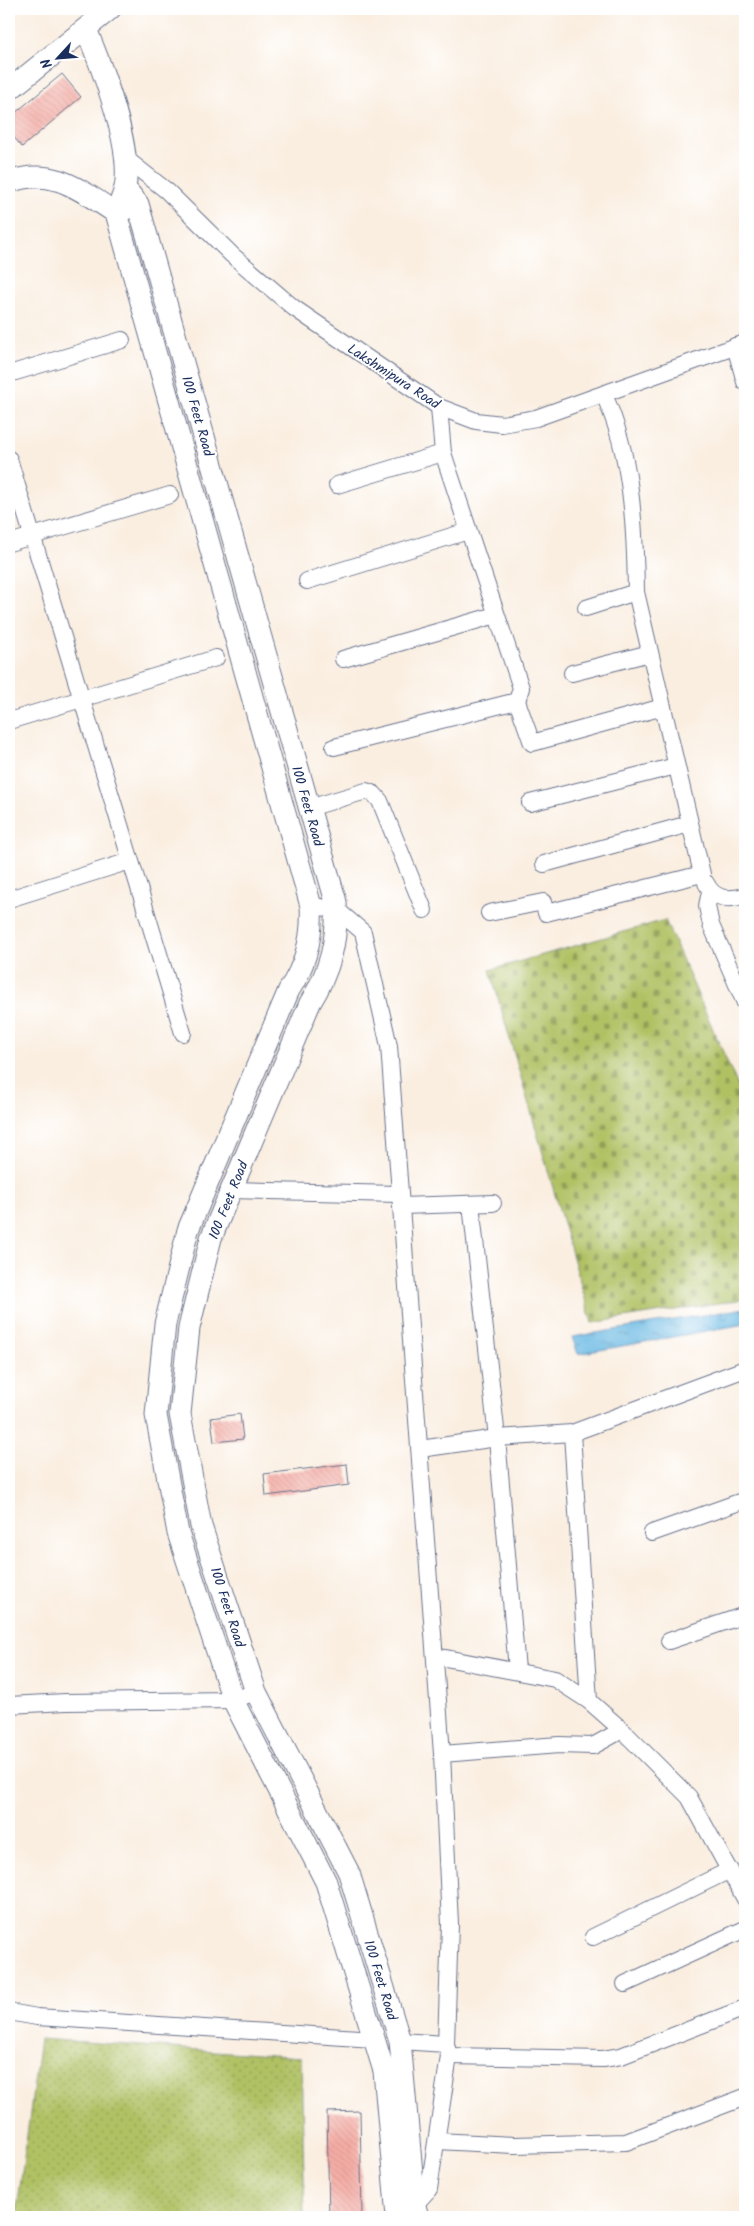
<svg xmlns="http://www.w3.org/2000/svg" width="754" height="2226" viewBox="0 0 754 2226" font-family="Kalam,sans-serif">
<style>
.grass{fill:url(#grass-dots);stroke:#667861}
.cemetery{fill:url(#cemetery-stones);stroke:#667861}
.water{fill:url(#water-ripples);stroke:#4073a0}
.building{fill:url(#building-back-hatch)}
.lines{fill:none;stroke-linecap:round;stroke-linejoin:round}
.minor-casing{stroke:#69728c;stroke-width:18}
.major-casing{stroke:#69728c;stroke-width:23}
.minor{stroke:#fff;stroke-width:16}
.major{stroke:#fff;stroke-width:21}
.labels{text-anchor:middle;stroke-width:4;stroke-linejoin:round;paint-order:stroke}
.street-label{font-size:14px;fill:#1b2f5e;stroke:#fff}
</style>
<defs>
<pattern id="grass-dots" width="8" height="8" patternUnits="userSpaceOnUse" patternTransform="scale(1.25)"><rect width="8" height="8" fill="#b0c164"/><path d="M2 2h.1M6 6h.1" fill="none" stroke="#8e9d56" stroke-width="1.8" stroke-linecap="round"/></pattern>
<pattern id="cemetery-stones" width="16" height="16" patternUnits="userSpaceOnUse" patternTransform="scale(1.25)"><rect width="16" height="16" fill="#b0c164"/><path d="M2 7V4a2 2 0 0 1 4 0v3zM10 15v-3a2 2 0 0 1 4 0v3z" fill="#8e9d56"/></pattern>
<pattern id="water-ripples" width="26" height="14" patternUnits="userSpaceOnUse" patternTransform="scale(1.25)"><rect width="26" height="14" fill="#66b7e2"/><path d="M2 4q2-2 4 0t4 0M15 11q2-2 4 0t4 0" fill="none" stroke="#5395ba"/></pattern>
<pattern id="building-back-hatch" width="6" height="6" patternUnits="userSpaceOnUse" patternTransform="scale(1.25)"><rect width="6" height="6" fill="#f6ada5"/><path d="M-1 5l2 2M0 0l6 6M5-1l2 2" fill="none" stroke="#d29590"/></pattern>
</defs>
<rect width="100%" height="100%" fill="#fff"/>
<filter id="ink" filterUnits="userSpaceOnUse"><feTurbulence type="fractalNoise" baseFrequency=".02" numOctaves="2"/><feDisplacementMap in="SourceGraphic" scale="10" xChannelSelector="R" yChannelSelector="G"/><feConvolveMatrix kernelMatrix="1 2 1 2 8 2 1 2 1" color-interpolation-filters="sRGB"/></filter>
<filter id="wash" filterUnits="userSpaceOnUse"><feTurbulence type="fractalNoise" baseFrequency=".0096" numOctaves="4" result="noise"/><feDisplacementMap in="SourceGraphic" scale="20" xChannelSelector="R" yChannelSelector="G"/><feGaussianBlur stdDeviation="1.12" result="paint"/><feColorMatrix in="noise" values="0 0 0 0 0 0 0 0 0 0 0 0 0 0 0 0 0 1.4 0 .05"/><feComposite in="paint" operator="in"/></filter>
<g filter="url(#wash)">
<rect width="100%" height="100%" fill="#faeee0"/>
<path class="grass" d="M 40,2039 L 301,2057 L 305,2217 L 16,2217 Z"/>
<path class="cemetery" d="M 665,920 L 745,1102 L 745,1299 L 592,1323 L 490,970 Z"/>
<path class="water" d="M 745,1308 L 745,1324 L 578,1354 L 572,1337 Z"/>
<g id="blocks">
<g class="building">
<path d="M 62,74 L 81,97 L 22,147 L 9,131 L 9,118 Z"/>
<path d="M 240,1414 L 243,1439 L 214,1442 L 211,1418 Z"/>
<path d="M 347,1464 L 349,1485 L 266,1496 L 264,1474 Z"/>
<path d="M 360,2111 L 362,2217 L 329,2217 L 327,2112 Z"/>
</g>
</g>
</g>
<g filter="url(#ink)">
<use href="#blocks" fill-opacity="0" stroke="#69728c" stroke-width="1"/>
<g class="lines">
<defs>
<g id="minor">
<path d="M 125,158 L 167,191 L 232,255 L 294,308 L 439,407 L 476,421 L 502,424 L 536,418 L 745,343"/>
<path d="M 735,346 L 745,382"/>
<path d="M 9,374 L 122,340"/>
<path d="M 9,459 L 183,1033"/>
<path d="M 337,485 L 443,453"/>
<path d="M 9,543 L 170,495"/>
<path d="M 307,581 L 468,531"/>
<path d="M 586,608 L 636,592"/>
<path d="M 343,659 L 496,615"/>
<path d="M 572,673 L 650,653"/>
<path d="M 517,701 L 532,743 L 663,707"/>
<path d="M 9,721 L 216,658"/>
<path d="M 334,747 L 517,701 L 521,688 L 443,453 L 439,407"/>
<path d="M 530,803 L 676,766"/>
<path d="M 309,808 L 366,791 L 374,794 L 380,801 L 424,910"/>
<path d="M 544,864 L 689,824"/>
<path d="M 706,883 C 714,900 728,900 745,896"/>
<path d="M 710,892 L 707,906 L 711,925 L 745,1003"/>
<path d="M 9,899 L 130,861"/>
<path d="M 311,906 L 336,909 L 363,932 L 389,1046 L 442,1754 L 450,1924 L 446,2044 L 449,2056 L 429,2189 L 409,2211"/>
<path d="M 489,913 L 543,902 L 546,913 L 702,874 L 636,592 C 635,526 632,455 604,395"/>
<path d="M 231,1190 L 399,1194"/>
<path d="M 471,1204 L 497,1438 L 517,1670"/>
<path d="M 401,1206 L 493,1203"/>
<path d="M 572,1433 L 589,1701"/>
<path d="M 420,1449 L 497,1438 L 572,1433 L 745,1369"/>
<path d="M 652,1533 L 745,1500"/>
<path d="M 669,1641 L 745,1615"/>
<path d="M 435,1656 L 555,1679 L 589,1701 L 622,1730 L 689,1797 L 745,1899"/>
<path d="M 9,1705 L 66,1702 L 233,1700 L 256,1692"/>
<path d="M 442,1754 L 559,1745 L 593,1746 L 622,1730"/>
<path d="M 593,1937 L 730,1870"/>
<path d="M 625,1984 L 745,1929"/>
<path d="M 9,2012 L 37,2017 L 374,2039"/>
<path d="M 400,2041 L 446,2044"/>
<path d="M 449,2056 L 603,2059 L 621,2056 L 745,2008"/>
<path d="M 437,2141 L 514,2145 L 626,2142 L 745,2097"/>
</g>
<g id="major">
<path d="M 86,29 C 102,68 133,147 125,188 C 123,196 119,205 116,213 L 311,906 C 313,937 306,964 289,990 L 188,1230 L 165,1324 L 156,1415 L 178,1533 L 233,1700 L 326,1882 L 384,2071 L 397,2217"/>
<path d="M 9,90 L 110,9"/>
<path d="M 9,182 C 52,166 80,190 116,213 L 128,208"/>
<path d="M 125,188 L 138,204 L 336,902 C 338,940 330,971 310,1003 L 211,1238 L 189,1328 L 180,1414 L 201,1526 L 256,1692 L 349,1873 L 400,2041 L 415,2206 L 418,2217"/>
</g>
</defs>
<use href="#minor" class="minor-casing"/>
<use href="#major" class="major-casing"/>
<use href="#minor" class="minor"/>
<use href="#major" class="major"/>
</g>
</g>
<g class="labels">
<g class="street-label">
<text transform="translate(394 376) rotate(33)" y="5">Lakshmipura Road</text>
<text transform="translate(198 416) rotate(74)" y="5">100 Feet Road</text>
<text transform="translate(308 806) rotate(74)" y="5">100 Feet Road</text>
<text transform="translate(228 1200) rotate(-68)" y="5">100 Feet Road</text>
<text transform="translate(228 1607) rotate(72)" y="5">100 Feet Road</text>
<text transform="translate(381 1980) rotate(73)" y="5">100 Feet Road</text>
</g>
</g>
<rect width="754" height="2226" fill="none" stroke="#fff" stroke-width="30"/>
<g transform="translate(58 58) rotate(244)" stroke="#ffffff" stroke-width="4" paint-order="stroke">
<path d="M0-4L9 19L0 12L-9 19Z" fill="#1b2f5e"/>
<text y="-8" font-size="14" font-weight="bold" text-anchor="middle" fill="#1b2f5e">N</text>
</g>
</svg>
